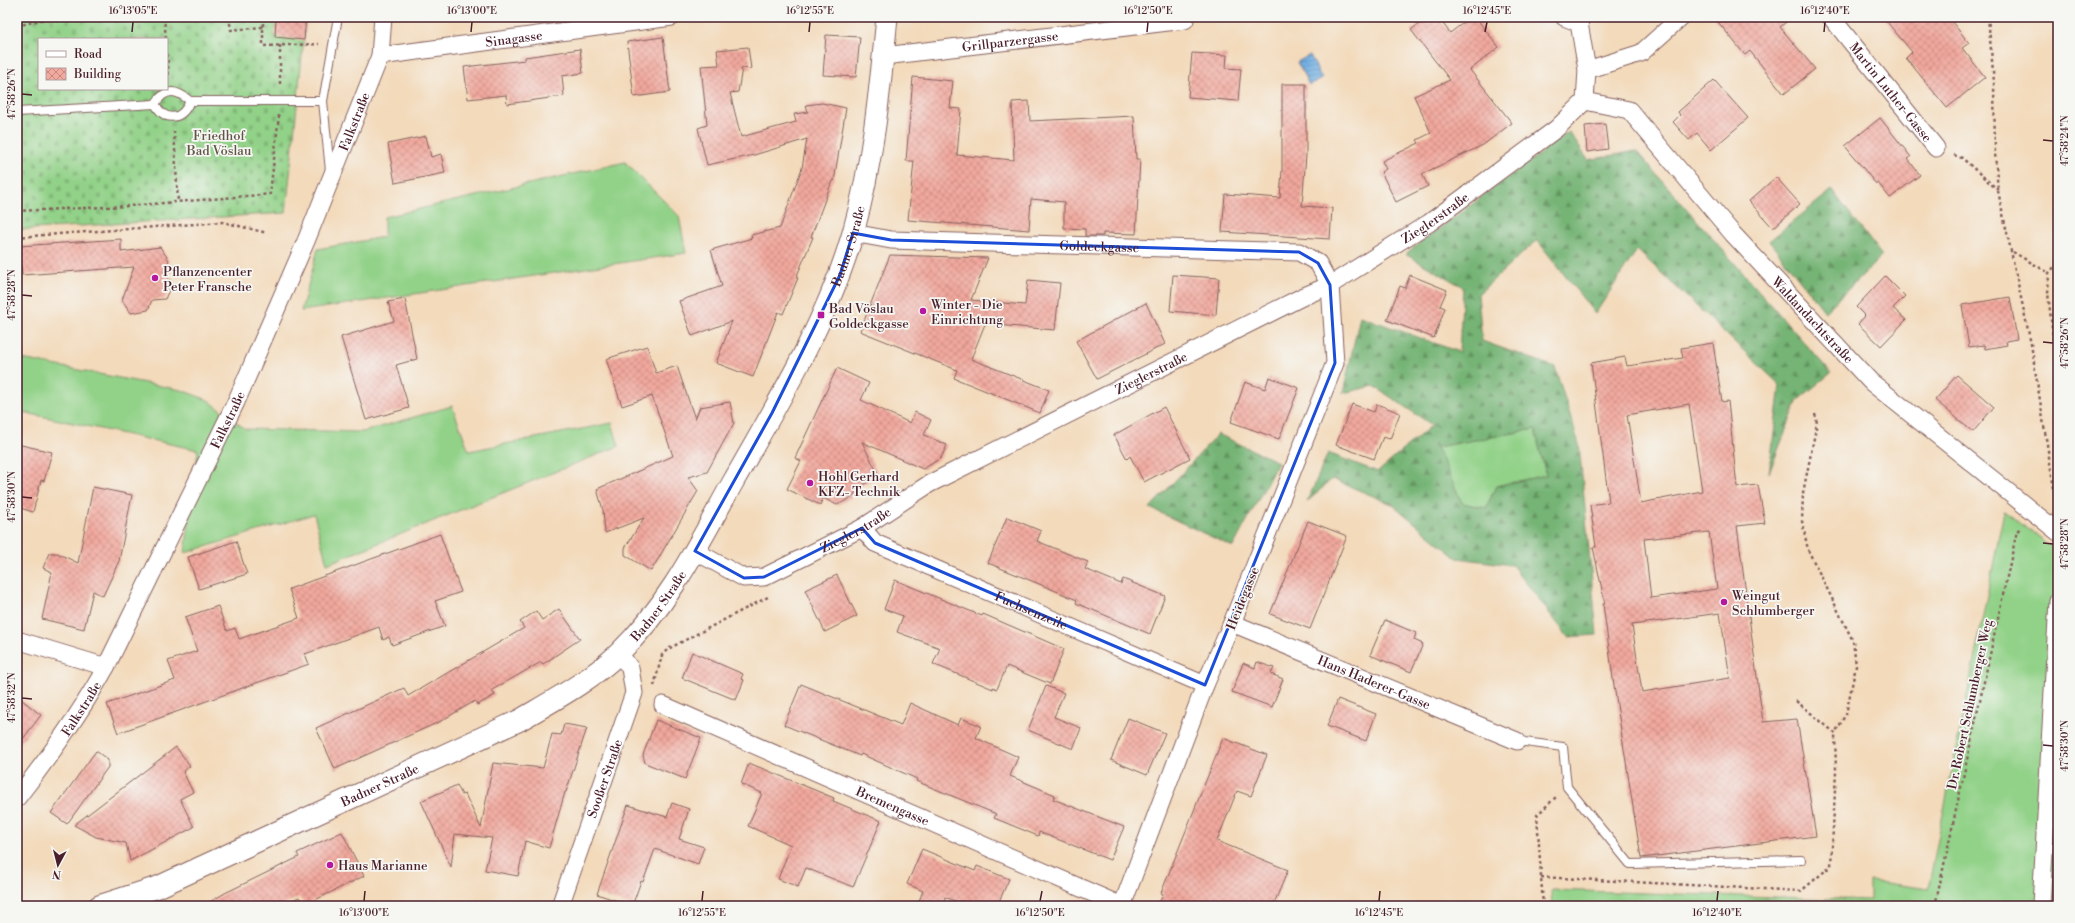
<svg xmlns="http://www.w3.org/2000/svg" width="2075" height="923" viewBox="0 0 2075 923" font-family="'Libre Bodoni',serif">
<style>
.grass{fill:#92d288;stroke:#6e785a}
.forest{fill:url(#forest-firs);stroke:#606a50;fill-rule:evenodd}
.cemetery{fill:url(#cemetery-stones);stroke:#6e785a;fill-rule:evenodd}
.water{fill:url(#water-rules);stroke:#5c6686}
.building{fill:url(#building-cross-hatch);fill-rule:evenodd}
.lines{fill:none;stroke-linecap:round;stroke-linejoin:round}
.service-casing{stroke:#85605d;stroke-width:10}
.minor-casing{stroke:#85605d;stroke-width:19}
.tertiary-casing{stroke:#85605d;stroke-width:23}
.path{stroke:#85605d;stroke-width:2.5;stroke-dasharray:3 3;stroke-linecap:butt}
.service{stroke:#fff;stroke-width:8}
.minor{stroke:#fff;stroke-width:17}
.tertiary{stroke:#fff;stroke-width:21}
.marked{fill:none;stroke:#1d4ed8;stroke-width:3;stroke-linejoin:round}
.ticks{fill:none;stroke:#4a1f2b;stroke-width:1.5}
.poi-dot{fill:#b5179e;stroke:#f6f6f2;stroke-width:1.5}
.labels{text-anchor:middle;stroke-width:3.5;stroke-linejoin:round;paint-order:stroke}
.street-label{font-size:13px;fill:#4a1f2b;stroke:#f6f6f2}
.park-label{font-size:13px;fill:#605547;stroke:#f6f6f2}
.poi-label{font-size:13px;fill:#4a1f2b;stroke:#f6f6f2;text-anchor:start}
.neatline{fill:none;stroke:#4a1f2b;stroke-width:1.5}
.ticks-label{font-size:10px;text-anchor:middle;fill:#4a1f2b}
</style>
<defs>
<pattern id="forest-firs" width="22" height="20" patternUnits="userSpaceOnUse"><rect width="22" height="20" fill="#75b474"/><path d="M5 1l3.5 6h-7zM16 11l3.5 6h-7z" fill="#62925f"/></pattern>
<pattern id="cemetery-stones" width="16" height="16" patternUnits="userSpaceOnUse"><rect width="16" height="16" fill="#92d288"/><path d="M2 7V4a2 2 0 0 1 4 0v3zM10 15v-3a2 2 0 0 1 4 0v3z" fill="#7fb476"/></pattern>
<pattern id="water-rules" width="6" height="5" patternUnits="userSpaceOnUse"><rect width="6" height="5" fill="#6eade1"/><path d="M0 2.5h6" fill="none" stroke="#5c8cb7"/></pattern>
<pattern id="building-cross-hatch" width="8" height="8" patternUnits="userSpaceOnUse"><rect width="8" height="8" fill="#f2a99e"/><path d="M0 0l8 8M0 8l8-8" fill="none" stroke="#c68981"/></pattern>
</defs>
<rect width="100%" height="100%" fill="#f6f6f2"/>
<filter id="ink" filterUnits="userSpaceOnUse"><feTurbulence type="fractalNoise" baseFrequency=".025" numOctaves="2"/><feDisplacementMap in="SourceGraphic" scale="8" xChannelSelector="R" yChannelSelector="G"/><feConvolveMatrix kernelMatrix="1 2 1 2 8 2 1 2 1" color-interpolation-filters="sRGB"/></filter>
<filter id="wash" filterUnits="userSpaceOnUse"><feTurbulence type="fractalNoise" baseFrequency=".012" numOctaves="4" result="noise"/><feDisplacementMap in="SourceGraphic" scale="16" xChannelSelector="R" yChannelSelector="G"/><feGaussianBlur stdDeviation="0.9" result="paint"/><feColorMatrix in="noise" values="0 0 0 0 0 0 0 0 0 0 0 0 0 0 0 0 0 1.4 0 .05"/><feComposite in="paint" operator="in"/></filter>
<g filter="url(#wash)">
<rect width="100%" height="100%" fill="#f3dabb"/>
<g class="grass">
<path d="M 625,162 L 679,216 L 686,253 L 301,311 L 318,249 L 384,237 L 384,217 Z"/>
<path d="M 17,358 L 181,390 L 208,400 L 245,429 L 363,432 L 452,406 L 469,451 L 612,423 L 619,446 L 327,564 L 314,514 L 185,553 L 198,450 L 17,411 Z"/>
<path d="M 1535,429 L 1546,475 L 1496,486 L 1486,508 L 1462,503 L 1436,447 Z"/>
<path d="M 2004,511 L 2058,551 L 2058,851 L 2055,906 L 1552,905 L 1551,890 L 1870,900 L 1870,881 L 1928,889 Z"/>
</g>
<g class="forest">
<path d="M 1569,132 L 1588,160 L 1636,151 L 1831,373 L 1798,400 L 1769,473 L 1780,385 L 1637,250 L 1595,314 L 1537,240 L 1478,294 L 1482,341 L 1555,367 L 1579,444 L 1597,635 L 1568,637 L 1512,565 L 1457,558 L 1392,504 L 1332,479 L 1307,502 L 1328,453 L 1378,472 L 1432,425 L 1374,386 L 1343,393 L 1360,316 L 1459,352 L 1463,287 L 1405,254 ZM 1535,429 L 1546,475 L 1496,486 L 1486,508 L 1462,503 L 1437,447 Z"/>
<path d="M 1832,190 L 1882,256 L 1825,312 L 1769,241 Z"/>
<path d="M 1218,434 L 1278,462 L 1233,547 L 1150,508 Z"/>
</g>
<path class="cemetery" d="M 17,17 L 306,17 L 286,213 L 17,230 ZM 39,39 L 167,39 L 167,89 L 39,89 Z"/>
<path class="water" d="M 1310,55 L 1322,79 L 1309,85 L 1297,62 Z"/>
<g id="blocks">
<g class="building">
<path d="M 276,17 L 306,17 L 304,40 L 275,37 Z"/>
<path d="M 1428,17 L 1438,17 L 1450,33 L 1471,17 L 1475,17 L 1499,47 L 1470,70 L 1512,123 L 1483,145 L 1422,174 L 1428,186 L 1396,202 L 1381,172 L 1386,169 L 1382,161 L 1419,143 L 1417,140 L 1431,133 L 1414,96 L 1450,80 L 1411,30 Z"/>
<path d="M 1714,17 L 1792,17 L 1780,27 L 1815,69 L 1784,94 L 1750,51 L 1745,55 Z"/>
<path d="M 1883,17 L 1948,17 L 1969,43 L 1962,48 L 1985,77 L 1947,108 L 1906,58 L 1912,52 Z"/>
<path d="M 826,35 L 860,37 L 856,77 L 823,75 Z"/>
<path d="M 663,37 L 670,92 L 634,97 L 627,42 Z"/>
<path d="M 748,47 L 751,69 L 742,68 L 738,92 L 730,93 L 741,137 L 796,122 L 794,114 L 808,112 L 806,105 L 822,103 L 846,108 L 834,181 L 832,181 L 811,237 L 813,237 L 796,278 L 798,278 L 783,314 L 778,312 L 753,377 L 716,363 L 732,321 L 692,336 L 679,301 L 722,286 L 711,250 L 752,238 L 751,235 L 780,228 L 802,168 L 807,139 L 754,155 L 707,165 L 698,128 L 707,125 L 701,66 L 719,65 L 717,50 Z"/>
<path d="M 580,49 L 583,73 L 562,76 L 564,96 L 507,104 L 506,95 L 468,99 L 464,67 L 525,60 L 525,57 Z"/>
<path d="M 1192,53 L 1227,55 L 1226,68 L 1241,69 L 1238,101 L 1188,97 Z"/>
<path d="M 913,77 L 953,81 L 950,108 L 961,109 L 957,155 L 1014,160 L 1012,102 L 1029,101 L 1030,121 L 1134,116 L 1136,159 L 1140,159 L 1136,234 L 1103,233 L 1103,236 L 1085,236 L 1085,229 L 1064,228 L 1064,202 L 1031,199 L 1029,230 L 908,220 L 914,161 L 906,161 Z"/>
<path d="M 1714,80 L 1748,118 L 1711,150 L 1697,133 L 1689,140 L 1673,122 L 1680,115 L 1678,112 Z"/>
<path d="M 1282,84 L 1306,84 L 1306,155 L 1302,206 L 1332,208 L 1330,239 L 1222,232 L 1225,194 L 1280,198 L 1282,170 Z"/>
<path d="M 1880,118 L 1911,157 L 1908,159 L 1920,175 L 1890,198 L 1878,183 L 1876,184 L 1845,146 Z"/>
<path d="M 1605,124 L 1608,149 L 1587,152 L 1585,126 Z"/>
<path d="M 426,136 L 431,157 L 441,154 L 445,173 L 395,183 L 388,144 Z"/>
<path d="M 1776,177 L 1800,204 L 1773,228 L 1749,201 Z"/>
<path d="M 121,239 L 121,252 L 160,247 L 169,260 L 164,272 L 172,283 L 165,299 L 152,300 L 148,310 L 131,313 L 122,300 L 134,267 L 22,275 L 19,246 Z"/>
<path d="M 890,255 L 988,258 L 971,300 L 1025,305 L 1028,280 L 1060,283 L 1055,330 L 985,324 L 971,359 L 1049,390 L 1040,413 L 954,378 L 957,370 L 860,331 Z"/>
<path d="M 1173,275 L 1219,278 L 1216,315 L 1170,311 Z"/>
<path d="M 1410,275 L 1447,290 L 1440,306 L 1445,308 L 1434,338 L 1387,320 L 1400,286 L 1405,288 Z"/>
<path d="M 1885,276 L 1905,296 L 1893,308 L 1906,320 L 1881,346 L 1858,324 L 1865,316 L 1856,307 Z"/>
<path d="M 2010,297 L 2017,339 L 2006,341 L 2007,345 L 1985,349 L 1984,345 L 1969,347 L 1962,305 Z"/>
<path d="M 405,299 L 417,359 L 396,365 L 409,408 L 366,420 L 341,337 L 394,321 L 388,302 Z"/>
<path d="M 1146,303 L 1165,344 L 1097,379 L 1076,341 Z"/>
<path d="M 1713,343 L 1722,402 L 1728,401 L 1737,487 L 1758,485 L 1765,523 L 1737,526 L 1763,722 L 1797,719 L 1816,836 L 1641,858 L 1613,679 L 1603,604 L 1605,604 L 1593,547 L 1596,547 L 1590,505 L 1609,502 L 1591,363 L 1625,357 L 1627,366 L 1683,358 L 1681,348 ZM 1689,404 L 1702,491 L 1641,503 L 1627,415 ZM 1709,532 L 1717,589 L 1651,598 L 1644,539 ZM 1720,613 L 1730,678 L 1642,692 L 1632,625 Z"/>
<path d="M 647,346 L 656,373 L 677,366 L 695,419 L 700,407 L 730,402 L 734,423 L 707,472 L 688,477 L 698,491 L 651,571 L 625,555 L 625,548 L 644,518 L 605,533 L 603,510 L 597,489 L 673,456 L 652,396 L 622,406 L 606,359 Z"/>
<path d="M 837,368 L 869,383 L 861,400 L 910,423 L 915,412 L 931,420 L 924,435 L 947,445 L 941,458 L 923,469 L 862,442 L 879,476 L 857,488 L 853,497 L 837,505 L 823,498 L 820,505 L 787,489 L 801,461 L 795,458 Z"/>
<path d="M 1957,375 L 1994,407 L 1973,432 L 1935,400 Z"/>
<path d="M 1269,377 L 1299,388 L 1279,439 L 1231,422 L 1245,382 L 1265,389 Z"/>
<path d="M 1352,404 L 1374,412 L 1377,404 L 1400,413 L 1390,439 L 1383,437 L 1374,459 L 1336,445 Z"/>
<path d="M 1164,407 L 1190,458 L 1144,482 L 1130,456 L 1127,459 L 1114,435 Z"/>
<path d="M 17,444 L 52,452 L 44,481 L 41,480 L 33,512 L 17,507 Z"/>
<path d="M 93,487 L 132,495 L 119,561 L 103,596 L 93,591 L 84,629 L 42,619 L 52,572 L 43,568 L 49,553 L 57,553 L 78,563 Z"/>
<path d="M 1007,517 L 1041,531 L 1037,541 L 1088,562 L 1085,569 L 1121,584 L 1123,579 L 1165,596 L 1150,634 L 1076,603 L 1077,600 L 1049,588 L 988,563 Z"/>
<path d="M 1308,521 L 1347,536 L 1310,629 L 1270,614 Z"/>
<path d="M 440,534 L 461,592 L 435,601 L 445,626 L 392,645 L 389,637 L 383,640 L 379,627 L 305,654 L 309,664 L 118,733 L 107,704 L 175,680 L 168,661 L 197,651 L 185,617 L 218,606 L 227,631 L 235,628 L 239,639 L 299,618 L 289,589 Z"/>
<path d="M 236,541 L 247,574 L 199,589 L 188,557 Z"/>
<path d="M 837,575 L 857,616 L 825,632 L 805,590 Z"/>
<path d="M 895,580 L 982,616 L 983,614 L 1064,649 L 1050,684 L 1007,666 L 997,689 L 993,687 L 993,689 L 933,664 L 940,648 L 897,632 L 903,616 L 884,609 Z"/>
<path d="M 559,609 L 580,639 L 543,664 L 541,662 L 492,690 L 495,695 L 477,705 L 475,701 L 439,722 L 335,769 L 316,728 L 404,688 L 408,696 L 524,628 L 520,622 L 536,611 L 542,620 Z"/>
<path d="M 1385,620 L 1416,633 L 1414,640 L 1423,644 L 1411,672 L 1370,655 Z"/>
<path d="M 692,652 L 743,674 L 741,679 L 744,680 L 736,700 L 682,678 Z"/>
<path d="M 1257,662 L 1274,668 L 1271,674 L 1283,679 L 1272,707 L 1232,692 L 1243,663 L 1255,668 Z"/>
<path d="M 801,684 L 901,725 L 910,703 L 958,725 L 961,718 L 981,726 L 976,738 L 1018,757 L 1010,776 L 1055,795 L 1053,799 L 1124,827 L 1110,860 L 1039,832 L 1038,836 L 994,818 L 996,814 L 916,781 L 917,779 L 861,754 L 860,756 L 784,725 Z"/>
<path d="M 1046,686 L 1064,693 L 1054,717 L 1081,728 L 1073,749 L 1028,730 Z"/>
<path d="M 17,696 L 41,715 L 17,747 Z"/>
<path d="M 1338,699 L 1376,714 L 1366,741 L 1327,726 Z"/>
<path d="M 1128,718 L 1165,733 L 1147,775 L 1111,760 Z"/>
<path d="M 656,720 L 701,738 L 685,779 L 645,763 L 643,755 Z"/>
<path d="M 564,724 L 587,728 L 566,792 L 565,792 L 549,848 L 525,841 L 518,876 L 485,870 L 492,838 L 455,834 L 451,867 L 421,801 L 457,785 L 462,795 L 465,794 L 481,828 L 493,763 L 543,768 L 552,734 L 561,735 Z"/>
<path d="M 1223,738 L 1267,755 L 1251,796 L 1237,791 L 1217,841 L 1288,870 L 1273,906 L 1158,906 L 1163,894 L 1161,893 Z"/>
<path d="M 176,747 L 190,766 L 183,772 L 193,792 L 180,799 L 194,827 L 130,861 L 126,843 L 96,837 L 74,825 Z"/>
<path d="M 96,751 L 108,760 L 108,767 L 67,824 L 51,813 Z"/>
<path d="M 749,763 L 834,798 L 833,801 L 881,821 L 853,887 L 806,868 L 798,887 L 778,879 L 791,845 L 748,826 L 762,793 L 741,784 Z"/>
<path d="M 672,803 L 689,809 L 679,839 L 704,847 L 698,864 L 655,849 L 643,882 L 641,881 L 632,906 L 597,894 L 628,805 L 667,817 Z"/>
<path d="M 342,832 L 364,876 L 305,905 L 299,897 L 281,906 L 203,906 L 225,893 L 299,857 L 297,853 Z"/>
<path d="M 922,849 L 975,871 L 977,866 L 1009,879 L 997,906 L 967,906 L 945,897 L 942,906 L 917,906 L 923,891 L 907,884 Z"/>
</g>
</g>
</g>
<g filter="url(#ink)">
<use href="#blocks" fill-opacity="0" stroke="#85605d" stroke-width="1"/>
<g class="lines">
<defs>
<g id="service">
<path d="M 155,104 C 166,87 177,90 190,101 L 323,101"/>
<path d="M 155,104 C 166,123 182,120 190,101"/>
<path d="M 17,112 L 155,104"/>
<path d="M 330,171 L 323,101 L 338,17"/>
<path d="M 1517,741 L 1563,747 L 1567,787 L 1630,864 L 1801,860"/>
</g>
<g id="minor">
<path d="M 1564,17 L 1579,23"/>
<path d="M 1578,17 L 1587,70 L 1585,101"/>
<path id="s1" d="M 1831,17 L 1936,148"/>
<path id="s2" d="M 380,56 L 672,17"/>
<path id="s3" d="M 884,56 L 1185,20"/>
<path d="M 1587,70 L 1641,53 L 1681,17"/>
<path id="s4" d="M 1585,101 L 1629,110 L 1733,234 L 1871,382 L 2058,532"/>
<path id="s5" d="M 853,233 L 891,240 L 1299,252 L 1318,263 L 1330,285 L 1335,363 L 1232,623 L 1205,685 L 1122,906"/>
<path id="s6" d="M 862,528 L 875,543 L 1205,685"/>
<path id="s7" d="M 695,551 L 744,578 L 764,577 L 862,528 L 929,484 L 1302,297 L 1330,285 L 1429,223 L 1556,129 L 1585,101"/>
<path id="s8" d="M 1232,623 L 1517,741"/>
<path d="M 17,640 L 106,667"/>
<path id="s9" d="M 663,705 L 1122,906"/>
<path id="s10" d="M 17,798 C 50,756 80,714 106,667 L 236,402 L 306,241 L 380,56 L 383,17"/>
<path id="s11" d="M 560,906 L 634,693 L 630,668 L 619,653"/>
<path d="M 2041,906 L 2058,601"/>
</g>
<g id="tertiary">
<path id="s12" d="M 99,906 L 158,887 L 520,720 C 554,700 590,681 619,653 C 669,605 700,541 733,482 C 778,403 828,320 853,233 C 873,162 880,90 887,17"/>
</g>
</defs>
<use href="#service" class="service-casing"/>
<use href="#minor" class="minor-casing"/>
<use href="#tertiary" class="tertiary-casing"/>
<g class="path">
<path d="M 164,17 L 166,39"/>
<path d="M 229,17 L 231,30 L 263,27"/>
<path d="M 263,17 L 263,46 L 319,44"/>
<path d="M 1988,17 L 1994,82 L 1995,153 L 1998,191 L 2031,344 L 2057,507"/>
<path d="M 17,26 L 52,17"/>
<path d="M 280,45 L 280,86"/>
<path d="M 167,54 L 169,77"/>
<path d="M 174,131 L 178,202"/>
<path d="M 1954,155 L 1962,158 L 1998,190"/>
<path d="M 17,211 L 128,206 L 270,194 L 279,115"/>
<path d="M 17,237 L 223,222 L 267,233"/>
<path d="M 2013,252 L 2049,273"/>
<path d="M 2058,263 L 2049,273 L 2048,293 L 2058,381"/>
<path d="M 1815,414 L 1817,423 L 1803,493 L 1802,521 L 1808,550 L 1853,641 L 1856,666 L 1846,714 L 1835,733"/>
<path d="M 654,686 L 662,655 L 668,649 L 768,597"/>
<path d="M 1541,877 L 1801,891 L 1831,866 L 1836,772 L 1835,733 L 1796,701"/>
<path d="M 1543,906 L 1537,815 L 1556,797"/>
<path d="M 1935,906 L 2017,531 L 2021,528"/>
</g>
<use href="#service" class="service"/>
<use href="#minor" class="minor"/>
<use href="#tertiary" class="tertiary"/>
</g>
</g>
<path class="marked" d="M 853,233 L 891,240 L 1299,252 L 1318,263 L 1330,285 L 1335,363 L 1205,685 L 875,543 L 862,528 L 764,577 L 744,578 L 695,551 L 772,413 L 840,275 Z"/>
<path class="ticks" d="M 132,32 L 133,22M 471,32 L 472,22M 809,32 L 810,22M 1147,32 L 1148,22M 1485,32 L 1487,22M 1824,32 L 1825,22M 22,94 L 32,95M 2043,140 L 2053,141M 22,295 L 32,296M 2043,342 L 2053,343M 22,497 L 32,498M 2043,543 L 2053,544M 22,698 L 32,699M 2043,745 L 2053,746M 364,901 L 365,891M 702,901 L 703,891M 1040,901 L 1042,891M 1379,901 L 1380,891M 1717,901 L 1718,891"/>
<g class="poi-dot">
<circle cx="155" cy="278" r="4"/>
<circle cx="923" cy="311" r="4"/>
<rect x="817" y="311" width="8" height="8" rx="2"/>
<circle cx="810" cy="483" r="4"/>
<circle cx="1724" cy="602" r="4"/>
<circle cx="330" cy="865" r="4"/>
</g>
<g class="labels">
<g class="street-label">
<text dy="5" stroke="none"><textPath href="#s2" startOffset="135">Sinagasse</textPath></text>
<text dy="5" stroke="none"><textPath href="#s3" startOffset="127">Grillparzergasse</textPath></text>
<text dy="5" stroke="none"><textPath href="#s1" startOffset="96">Martin Luther-Gasse</textPath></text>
<text dy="5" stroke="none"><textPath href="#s10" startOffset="758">Falkstraße</textPath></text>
<text dy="5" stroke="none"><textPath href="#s7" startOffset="838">Zieglerstraße</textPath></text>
<text dy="5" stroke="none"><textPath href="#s12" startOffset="1050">Badner Straße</textPath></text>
<text dy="5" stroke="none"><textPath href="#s5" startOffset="247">Goldeckgasse</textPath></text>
<text dy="5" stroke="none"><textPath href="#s4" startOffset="324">Waldandachtstraße</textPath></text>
<text dy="5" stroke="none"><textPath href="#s7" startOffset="514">Zieglerstraße</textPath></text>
<text dy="5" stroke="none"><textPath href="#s10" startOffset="434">Falkstraße</textPath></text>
<text dy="5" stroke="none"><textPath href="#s7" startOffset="179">Zieglerstraße</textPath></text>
<text transform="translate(1242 598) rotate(-68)" y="5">Heidegasse</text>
<text dy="5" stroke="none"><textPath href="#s12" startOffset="642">Badner Straße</textPath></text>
<text dy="5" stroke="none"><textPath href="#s6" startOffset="190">Fuchsenzeile</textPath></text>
<text dy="5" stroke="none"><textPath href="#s8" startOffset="154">Hans Haderer-Gasse</textPath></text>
<text transform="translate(1969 704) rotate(-78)" y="5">Dr. Robert Schlumberger Weg</text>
<text dy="5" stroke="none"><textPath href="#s10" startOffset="110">Falkstraße</textPath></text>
<text dy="5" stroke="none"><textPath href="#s11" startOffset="135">Sooßer Straße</textPath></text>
<text dy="5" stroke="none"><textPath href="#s12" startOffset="306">Badner Straße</textPath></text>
<text dy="5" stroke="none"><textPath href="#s9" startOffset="251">Bremengasse</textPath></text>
</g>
<g class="park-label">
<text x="219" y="140">Friedhof<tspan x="219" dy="15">Bad Vöslau</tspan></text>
</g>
<g class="poi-label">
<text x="163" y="276">Pflanzencenter<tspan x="163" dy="15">Peter Fransche</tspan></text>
<text x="931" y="309">Winter - Die<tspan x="931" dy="15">Einrichtung</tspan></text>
<text x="829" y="313">Bad Vöslau<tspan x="829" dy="15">Goldeckgasse</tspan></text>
<text x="818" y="481">Hohl Gerhard<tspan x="818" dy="15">KFZ- Technik</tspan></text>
<text x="1732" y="600">Weingut<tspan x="1732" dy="15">Schlumberger</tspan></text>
<text x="338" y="870">Haus Marianne</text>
</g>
</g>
<rect width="2075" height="923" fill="none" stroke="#f6f6f2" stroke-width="44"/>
<rect x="38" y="38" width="130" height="52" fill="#f6f6f2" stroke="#b1a0a2"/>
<rect x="46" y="51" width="20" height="6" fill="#ffffff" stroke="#b1a0a2"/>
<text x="74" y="58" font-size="12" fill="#4a1f2b">Road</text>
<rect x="46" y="68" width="20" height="12" fill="url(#building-cross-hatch)" stroke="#b1a0a2"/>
<text x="74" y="78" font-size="12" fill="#4a1f2b">Building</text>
<g transform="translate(58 865) rotate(187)" stroke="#f6f6f2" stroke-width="3" paint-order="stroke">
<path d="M0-3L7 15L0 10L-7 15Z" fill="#4a1f2b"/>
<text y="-6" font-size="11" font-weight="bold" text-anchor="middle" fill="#4a1f2b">N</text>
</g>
<rect x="22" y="22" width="2031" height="879" class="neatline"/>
<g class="ticks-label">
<text x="133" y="14">16°13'05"E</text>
<text x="472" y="14">16°13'00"E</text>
<text x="810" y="14">16°12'55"E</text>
<text x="1148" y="14">16°12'50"E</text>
<text x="1487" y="14">16°12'45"E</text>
<text x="1825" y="14">16°12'40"E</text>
<text transform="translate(11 94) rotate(-90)" y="4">47°58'26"N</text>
<text transform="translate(2064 141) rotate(-90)" y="4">47°58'24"N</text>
<text transform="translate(11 295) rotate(-90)" y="4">47°58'28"N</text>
<text transform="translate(2064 343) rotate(-90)" y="4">47°58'26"N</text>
<text transform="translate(11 497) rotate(-90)" y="4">47°58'30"N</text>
<text transform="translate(2064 544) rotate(-90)" y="4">47°58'28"N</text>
<text transform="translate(11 698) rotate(-90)" y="4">47°58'32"N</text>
<text transform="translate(2064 746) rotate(-90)" y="4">47°58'30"N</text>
<text x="364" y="916">16°13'00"E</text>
<text x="702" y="916">16°12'55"E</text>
<text x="1040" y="916">16°12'50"E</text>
<text x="1379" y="916">16°12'45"E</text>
<text x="1717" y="916">16°12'40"E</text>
</g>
</svg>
